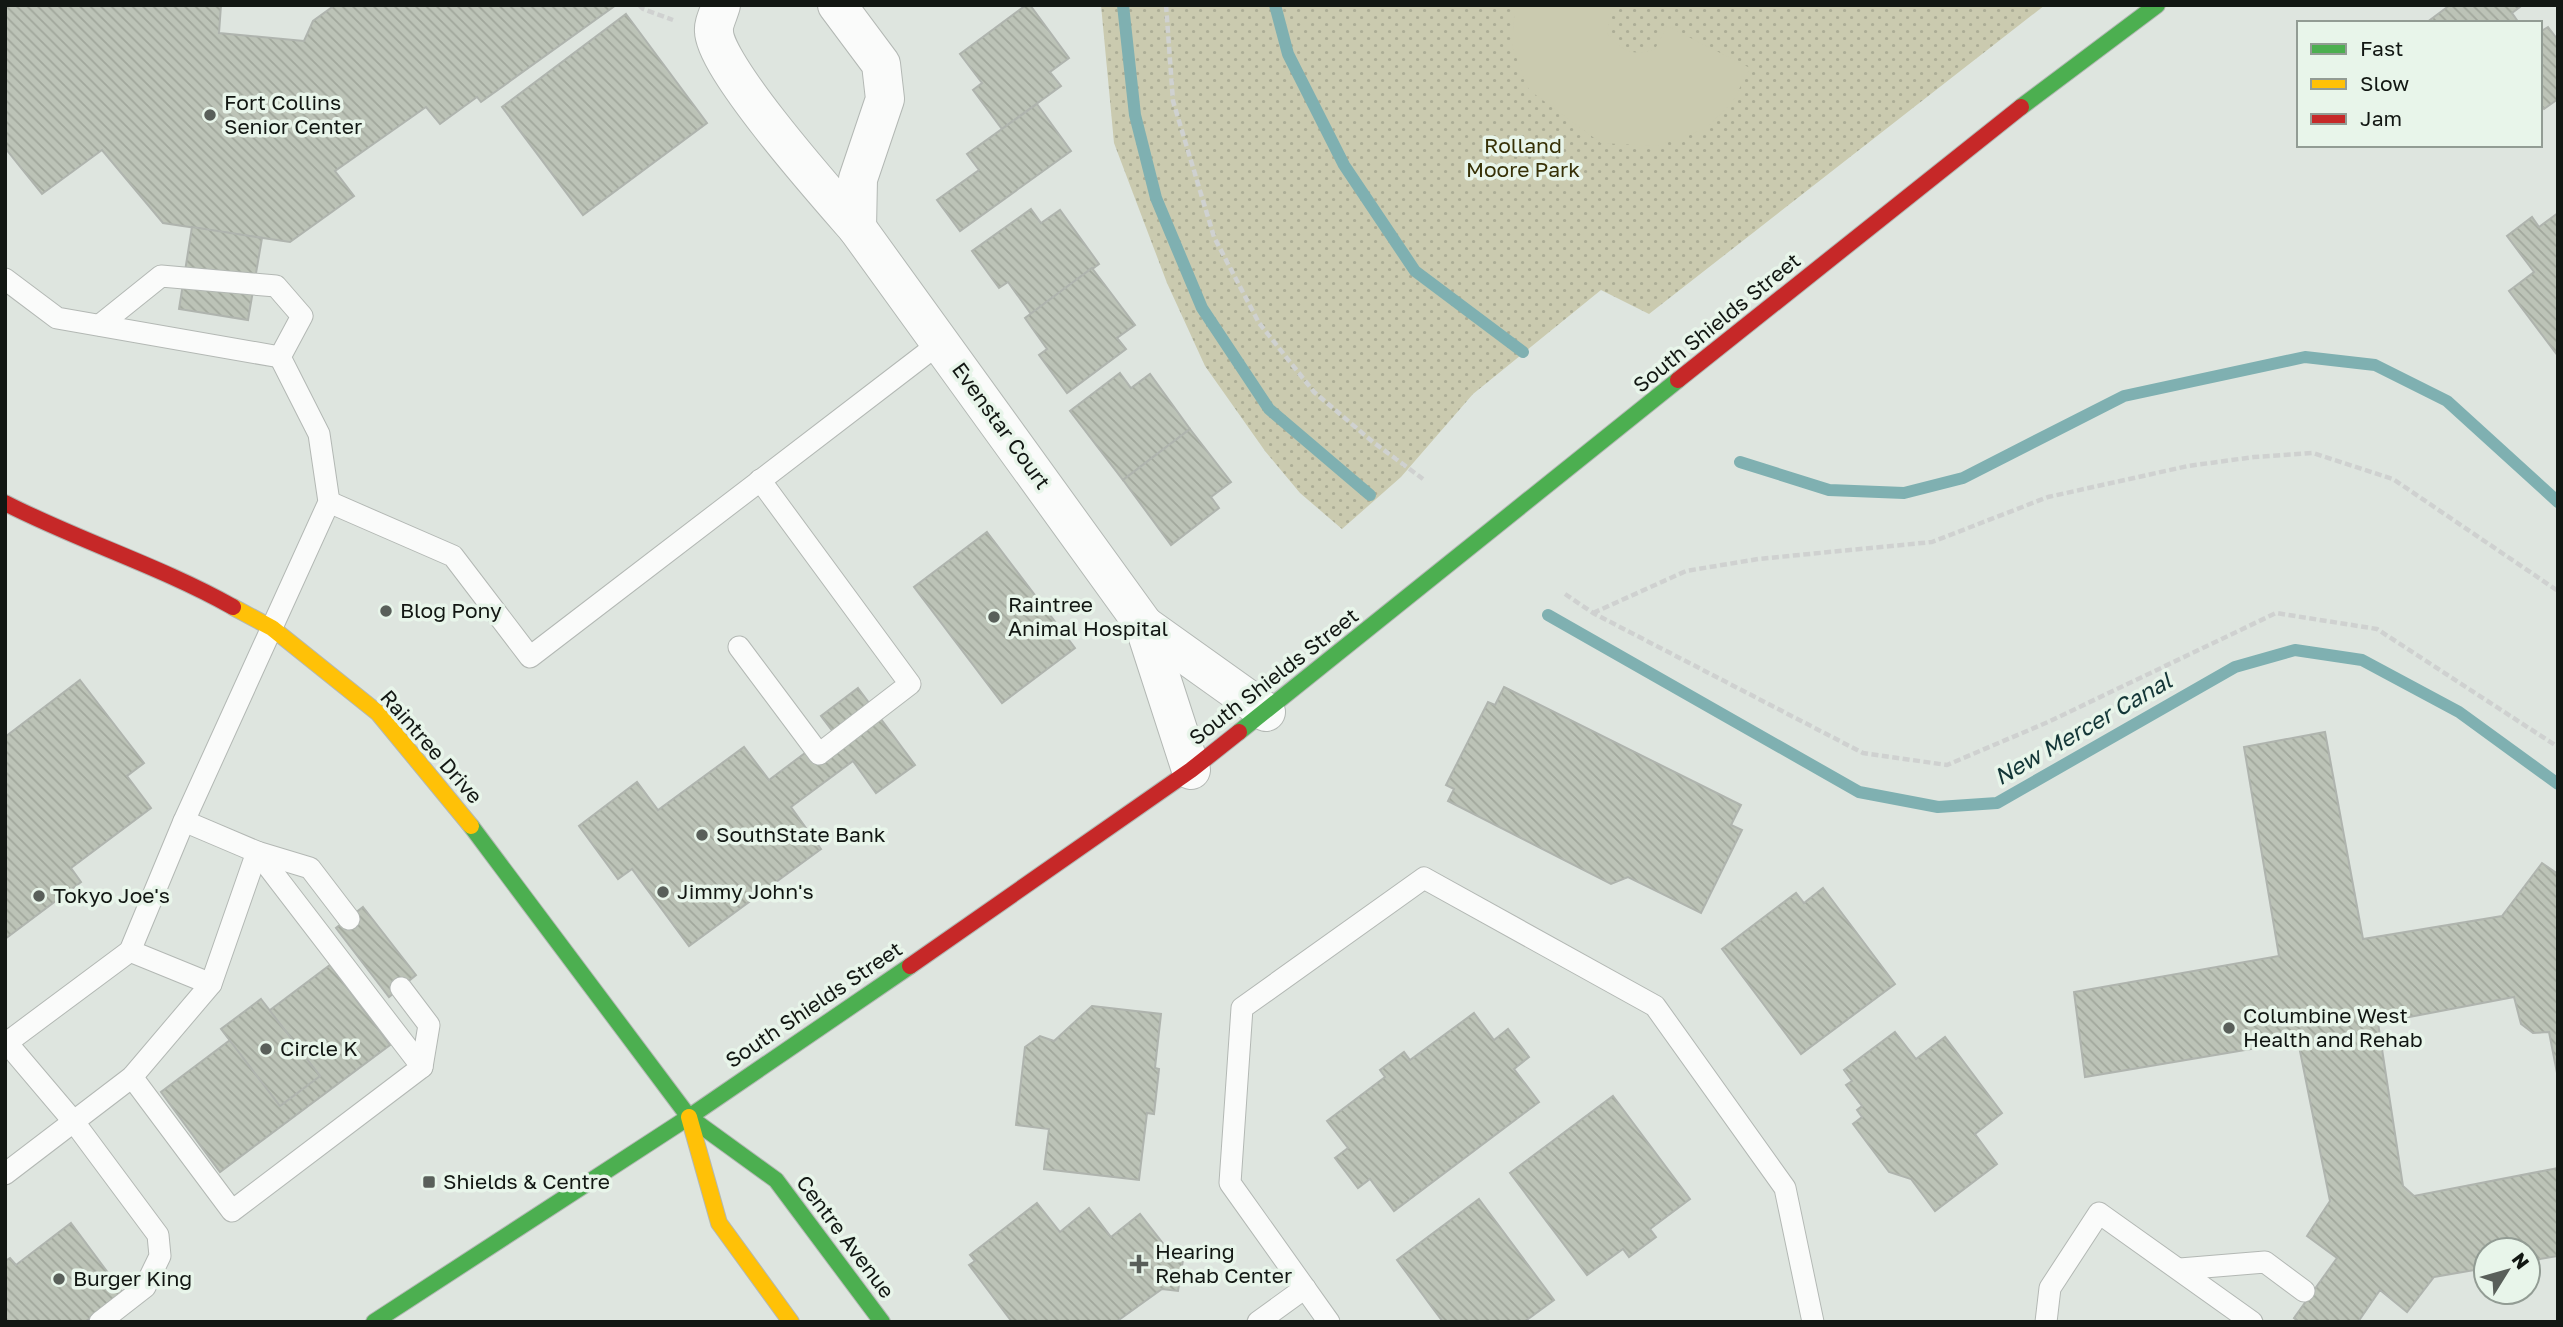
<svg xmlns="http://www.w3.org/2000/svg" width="2563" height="1327" viewBox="0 0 2563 1327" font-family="'Golos Text',sans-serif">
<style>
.grass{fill:url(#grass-dots)}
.garden{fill:#cacaaf}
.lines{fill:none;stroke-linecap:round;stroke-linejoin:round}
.stream{stroke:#7fb0b1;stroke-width:12}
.building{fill:url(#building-back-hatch);stroke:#afb4ae;stroke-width:2}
.lane-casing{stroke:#b3b8b4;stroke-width:23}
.street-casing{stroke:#b3b8b4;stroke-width:40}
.fast-casing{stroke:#b3b8b4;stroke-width:18}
.slow-casing{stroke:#b3b8b4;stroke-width:18}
.jam-casing{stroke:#b3b8b4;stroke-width:18}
.path{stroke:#cfd1d0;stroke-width:4.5;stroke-dasharray:7 3.5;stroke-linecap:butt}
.lane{stroke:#fafbfa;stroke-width:21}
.street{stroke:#fafbfa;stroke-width:38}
.fast{stroke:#4caf50;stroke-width:16}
.slow{stroke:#ffc107;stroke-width:16}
.jam{stroke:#c62828;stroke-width:16}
.poi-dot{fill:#595f5a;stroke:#e8f5ea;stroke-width:2.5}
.labels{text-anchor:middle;stroke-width:7;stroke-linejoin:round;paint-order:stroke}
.poi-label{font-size:21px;fill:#121713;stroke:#e8f5ea;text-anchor:start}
.park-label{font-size:21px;fill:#373107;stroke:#e8f5ea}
.street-label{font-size:21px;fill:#121713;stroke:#e8f5ea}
.water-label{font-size:23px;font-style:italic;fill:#133637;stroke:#e8f5ea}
</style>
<defs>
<pattern id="grass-dots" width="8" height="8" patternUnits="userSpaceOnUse" patternTransform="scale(1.75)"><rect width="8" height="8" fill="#cacaaf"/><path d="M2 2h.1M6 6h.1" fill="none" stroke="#acad96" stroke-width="1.8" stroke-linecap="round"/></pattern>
<pattern id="building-back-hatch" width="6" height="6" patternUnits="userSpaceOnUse" patternTransform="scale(1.75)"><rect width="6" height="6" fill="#bcc3b7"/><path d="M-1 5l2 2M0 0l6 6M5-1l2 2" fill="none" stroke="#a1a79c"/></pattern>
</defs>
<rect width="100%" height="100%" fill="#dee5df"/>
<path class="grass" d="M 1101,5 L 2045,5 L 1649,314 L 1601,290 L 1473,394 L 1401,477 L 1342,529 L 1300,493 L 1265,451 L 1205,366 L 1167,283 L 1114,143 Z"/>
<path class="garden" d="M 1515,5 L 1612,5 L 1607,33 C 1621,51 1634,57 1655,49 L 1667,26 L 1750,68 L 1732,103 L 1705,129 L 1656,146 L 1601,143 L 1529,90 L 1512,46 Z"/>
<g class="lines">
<g class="stream">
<path d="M 1123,5 L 1135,115 L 1156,198 L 1202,308 L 1269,409 L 1370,495"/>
<path d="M 1275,5 L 1288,54 L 1344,165 L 1415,271 L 1523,352"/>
<path d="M 1740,462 L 1829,490 L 1904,493 L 1963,478 L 2124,396 L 2305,357 L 2375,365 L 2447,401 L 2558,502"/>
<path d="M 1548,615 L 1859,792 L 1938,807 L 1997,803 L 2235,667 L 2295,650 L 2362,660 L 2459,712 L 2558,784"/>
</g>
</g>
<g class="building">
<path d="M 5,5 L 221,5 L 219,33 L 304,41 L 313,21 L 335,5 L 616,5 L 481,102 L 477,97 L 440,124 L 426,107 L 335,171 L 354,196 L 290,242 L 163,223 L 102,150 L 42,194 L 5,148 Z"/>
<path d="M 1026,5 L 1030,5 L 1069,58 L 1050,72 L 1061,86 L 1002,129 L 973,90 L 982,83 L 960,54 Z"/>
<path d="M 2450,5 L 2519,5 L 2520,7 L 2512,13 L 2519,23 L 2426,23 Z"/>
<path d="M 626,14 L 707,123 L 583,215 L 502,107 Z"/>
<path d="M 2548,27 L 2558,40 L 2558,99 L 2544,109 L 2540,104 L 2540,32 Z"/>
<path d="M 1037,104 L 1071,151 L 960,231 L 937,200 L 979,170 L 967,154 Z"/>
<path d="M 1031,209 L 1041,223 L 1060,210 L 1099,264 L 1031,314 L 1008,282 L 999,288 L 972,251 Z"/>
<path d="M 2558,213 L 2558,356 L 2509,291 L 2534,272 L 2507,236 L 2532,217 L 2539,227 Z"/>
<path d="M 192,227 L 262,238 L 248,320 L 179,309 Z"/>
<path d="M 1092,268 L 1135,325 L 1117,338 L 1126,349 L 1067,393 L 1039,355 L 1047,349 L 1025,318 Z"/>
<path d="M 1120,373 L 1131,388 L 1150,374 L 1190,429 L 1123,480 L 1070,411 Z"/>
<path d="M 1190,429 L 1231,482 L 1211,497 L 1219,508 L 1171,545 L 1123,480 Z"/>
<path d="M 987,532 L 1075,648 L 1002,703 L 914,587 Z"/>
<path d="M 80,680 L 144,763 L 127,776 L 151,808 L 71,868 L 81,882 L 5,939 L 5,737 Z"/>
<path d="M 1504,687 L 1741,805 L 1731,825 L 1742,830 L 1701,913 L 1628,877 L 1611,884 L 1448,801 L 1454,789 L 1446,785 L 1488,702 L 1495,705 Z"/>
<path d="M 858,688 L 915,765 L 876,793 L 853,761 L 791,807 L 821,849 L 689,946 L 632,869 L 618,879 L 579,826 L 637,782 L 658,810 L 744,747 L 769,780 L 833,732 L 821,716 Z"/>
<path d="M 2325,732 L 2363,939 L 2502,916 L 2542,863 L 2558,874 L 2558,1078 L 2549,1032 L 2533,1033 L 2521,1024 L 2514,997 L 2378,1023 L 2403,1186 L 2414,1196 L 2558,1168 L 2558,1256 L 2528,1261 L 2528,1250 L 2486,1250 L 2486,1268 L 2434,1277 L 2407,1312 L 2380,1290 L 2358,1322 L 2299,1322 L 2294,1318 L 2337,1258 L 2307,1236 L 2330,1201 L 2298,1041 L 2085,1077 L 2074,992 L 2279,956 L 2244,747 Z"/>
<path d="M 1823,888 L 1895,984 L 1801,1054 L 1722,949 L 1796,893 L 1804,903 Z"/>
<path d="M 363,907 L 416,975 L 389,997 L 336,928 Z"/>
<path d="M 330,965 L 390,1045 L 220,1172 L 161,1092 Z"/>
<path d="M 261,999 L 320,1076 L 280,1106 L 221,1029 Z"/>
<path d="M 1092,1006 L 1161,1014 L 1155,1068 L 1159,1069 L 1154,1114 L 1147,1113 L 1139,1180 L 1044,1169 L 1049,1129 L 1016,1125 L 1025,1047 L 1040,1036 L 1054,1041 Z"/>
<path d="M 1474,1013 L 1494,1040 L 1508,1029 L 1529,1057 L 1514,1069 L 1539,1102 L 1394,1211 L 1370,1179 L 1358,1188 L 1335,1158 L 1348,1148 L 1327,1121 L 1385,1077 L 1380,1070 L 1404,1052 L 1410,1060 Z"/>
<path d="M 1895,1032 L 1916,1059 L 1945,1037 L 2002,1113 L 1975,1134 L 1997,1164 L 1935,1211 L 1911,1179 L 1889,1172 L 1853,1124 L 1862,1117 L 1857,1110 L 1862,1106 L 1846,1085 L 1852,1081 L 1844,1070 Z"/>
<path d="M 1613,1096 L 1690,1199 L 1650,1229 L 1656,1237 L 1629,1257 L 1623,1249 L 1587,1275 L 1510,1173 Z"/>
<path d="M 1479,1199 L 1554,1300 L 1524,1322 L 1443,1322 L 1397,1260 Z"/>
<path d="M 1037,1203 L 1060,1232 L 1089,1208 L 1111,1237 L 1140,1214 L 1169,1251 L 1184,1254 L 1178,1291 L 1162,1289 L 1116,1322 L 1012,1322 L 969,1265 L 975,1261 L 970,1255 Z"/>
<path d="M 71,1223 L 123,1293 L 85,1322 L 5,1322 L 5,1261 L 10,1258 L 16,1265 Z"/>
</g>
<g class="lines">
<defs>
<g id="lane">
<path d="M 5,279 L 57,318 L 280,357"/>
<path d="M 100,325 L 161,276 L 276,286 L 302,316 L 280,357"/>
<path d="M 329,502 L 453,556 L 530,657 L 941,342"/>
<path d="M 739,647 L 819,754 L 910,684 L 760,480"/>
<path d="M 130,951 L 211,984"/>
<path d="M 401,988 L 429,1025 L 422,1067"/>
<path d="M 7,1043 L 74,1122 L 158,1235 L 160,1256 L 145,1287 L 100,1322"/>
<path d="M 5,1044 L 130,951 L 184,821 L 329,502 L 319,434 L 280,357"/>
<path d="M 132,1077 L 232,1211 L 422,1067 L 257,852 L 184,821"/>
<path d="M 5,1174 L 132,1077 L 211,984 L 257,852 L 310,868 L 349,919"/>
<path d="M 2180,1269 L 2265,1262 L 2304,1291"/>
<path d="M 1258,1322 L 1305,1288"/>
<path d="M 1329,1322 L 1230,1183 L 1242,1008 L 1424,878 L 1655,1006 L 1785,1188 L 1813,1322"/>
<path d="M 2046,1322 L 2050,1288 L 2099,1213 L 2252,1322"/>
</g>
<g id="street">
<path d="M 721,5 C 719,13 713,24 714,31 C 714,67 830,197 857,228 L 1144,625 L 1191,770"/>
<path d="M 837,5 L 881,64 L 885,99 L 858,179 L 857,228"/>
<path d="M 1144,625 L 1266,712"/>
</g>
<g id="fast">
<path d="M 2021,107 L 2157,5"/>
<path d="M 1239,732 L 1678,380"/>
<path d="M 471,826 L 689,1117 L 776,1180 L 882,1322"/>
<path d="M 374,1322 L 689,1117 L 910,966"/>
</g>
<g id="slow">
<path d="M 233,607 L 272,628 L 378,713 L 471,826"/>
<path d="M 689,1117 L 719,1223 L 791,1322"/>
</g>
<g id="jam">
<path d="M 1678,380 L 2021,107"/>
<path d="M 5,503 C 79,541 160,566 233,607"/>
<path d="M 910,966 L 1191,770 L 1239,732"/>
</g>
</defs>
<use href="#lane" class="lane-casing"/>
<use href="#street" class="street-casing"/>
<use href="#fast" class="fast-casing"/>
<use href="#slow" class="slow-casing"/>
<use href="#jam" class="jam-casing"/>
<g class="path">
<path d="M 639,5 L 643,9 L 673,20"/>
<path d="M 1166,5 L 1173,101 L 1214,237 L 1259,323 L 1314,392 L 1373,442 L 1423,479"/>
<path d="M 1565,594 L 1593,613 L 1863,753 L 1947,765 L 2048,722 L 2276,613 L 2377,629 L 2558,747"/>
<path d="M 1593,613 L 1686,571 L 1758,559 L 1932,542 L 2048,497 L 2188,466 L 2254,457 L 2313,453 L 2393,479 L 2558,591"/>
</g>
<use href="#lane" class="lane"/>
<use href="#street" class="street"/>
<use href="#fast" class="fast"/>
<use href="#slow" class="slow"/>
<use href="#jam" class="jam"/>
</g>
<g class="poi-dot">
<circle cx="210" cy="115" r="7"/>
<circle cx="386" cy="611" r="7"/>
<circle cx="994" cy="617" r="7"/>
<circle cx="702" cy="835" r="7"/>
<circle cx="663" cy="892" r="7"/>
<circle cx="39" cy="896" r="7"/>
<circle cx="2229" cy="1028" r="7"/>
<circle cx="266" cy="1049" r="7"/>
<rect x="422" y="1175" width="14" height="14" rx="3.5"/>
<path d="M1135.5 1253.5h7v7h7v7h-7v7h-7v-7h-7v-7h7z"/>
<circle cx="59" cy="1279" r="7"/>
</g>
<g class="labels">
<g class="poi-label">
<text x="224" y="110">Fort Collins<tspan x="224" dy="24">Senior Center</tspan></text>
<text x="1008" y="612">Raintree<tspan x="1008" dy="24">Animal Hospital</tspan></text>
<text x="400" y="618">Blog Pony</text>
<text x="716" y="842">SouthState Bank</text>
<text x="677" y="899">Jimmy John's</text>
<text x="53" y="903">Tokyo Joe's</text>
<text x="2243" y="1023">Columbine West<tspan x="2243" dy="24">Health and Rehab</tspan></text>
<text x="280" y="1056">Circle K</text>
<text x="443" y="1189">Shields &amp; Centre</text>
<text x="1155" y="1259">Hearing<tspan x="1155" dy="24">Rehab Center</tspan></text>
<text x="73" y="1286">Burger King</text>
</g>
<g class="park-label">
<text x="1523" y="153">Rolland<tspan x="1523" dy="24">Moore Park</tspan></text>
</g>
<g class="street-label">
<text transform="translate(1717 323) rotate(-39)" y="7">South Shields Street</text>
<text transform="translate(1001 426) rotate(54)" y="7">Evenstar Court</text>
<text transform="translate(1274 677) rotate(-38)" y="7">South Shields Street</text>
<text transform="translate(431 747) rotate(49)" y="7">Raintree Drive</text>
<text transform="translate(814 1005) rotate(-34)" y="7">South Shields Street</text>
<text transform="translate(845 1237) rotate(53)" y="7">Centre Avenue</text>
</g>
<g class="water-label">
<text transform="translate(2083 729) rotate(-30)" y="8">New Mercer Canal</text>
</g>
</g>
<rect width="2563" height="1327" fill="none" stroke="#121713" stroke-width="14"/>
<rect x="2297" y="21" width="245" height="126" fill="#e8f5ea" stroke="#929c94" stroke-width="2"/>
<rect x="2311" y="44" width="35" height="10" fill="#4caf50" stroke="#929c94" stroke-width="2"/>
<text x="2360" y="56" font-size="21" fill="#121713">Fast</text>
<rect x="2311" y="79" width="35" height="10" fill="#ffc107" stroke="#929c94" stroke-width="2"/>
<text x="2360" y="91" font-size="21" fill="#121713">Slow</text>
<rect x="2311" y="114" width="35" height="10" fill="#c62828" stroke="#929c94" stroke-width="2"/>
<text x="2360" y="126" font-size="21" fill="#121713">Jam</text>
<g transform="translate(2507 1271) rotate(53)"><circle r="33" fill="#e8f5ea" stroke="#929c94" stroke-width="2"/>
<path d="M0-5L12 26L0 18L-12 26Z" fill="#595f5a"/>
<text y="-10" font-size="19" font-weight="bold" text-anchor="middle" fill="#121713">N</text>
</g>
</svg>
